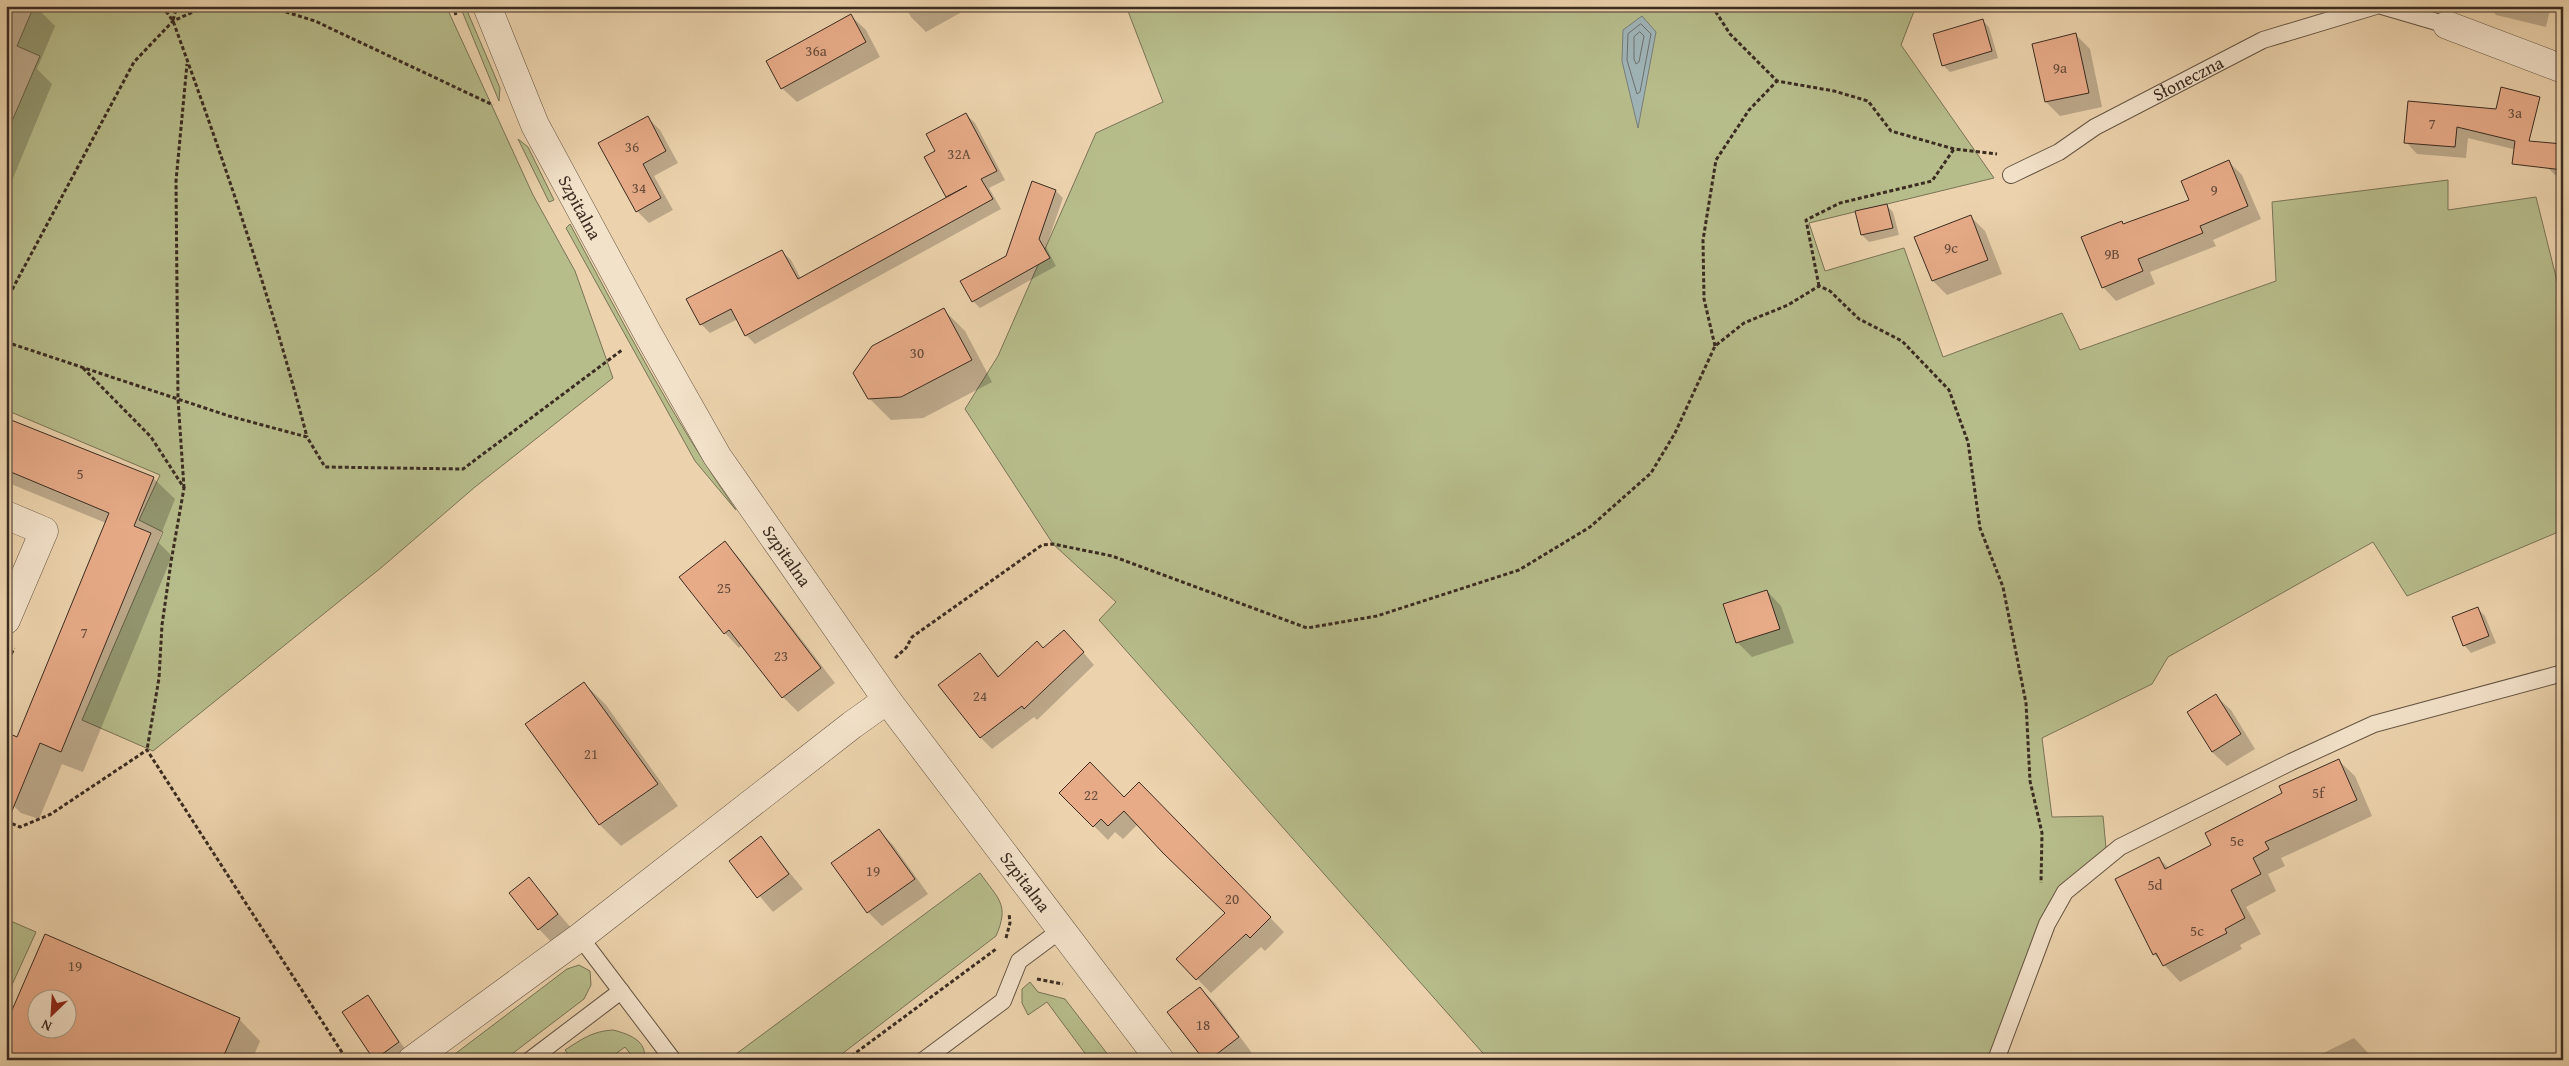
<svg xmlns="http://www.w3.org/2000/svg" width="2569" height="1066" viewBox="0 0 2569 1066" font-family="'Gentium Book Plus',serif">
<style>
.green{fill:#b7bc8b;stroke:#797456}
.water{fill:#9fb4b7;stroke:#777e7b}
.shadow{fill:#0003;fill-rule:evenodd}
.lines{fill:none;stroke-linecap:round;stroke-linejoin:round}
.shore{stroke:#6d706c;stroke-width:1}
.building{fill:#e7ab88;stroke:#3b2c21;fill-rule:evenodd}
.service-casing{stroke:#675644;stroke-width:18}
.minor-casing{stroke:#675644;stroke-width:29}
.tertiary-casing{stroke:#675644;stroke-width:29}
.path{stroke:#3b2c21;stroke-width:3;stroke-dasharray:4 2.5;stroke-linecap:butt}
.service{stroke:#f3e2ca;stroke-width:16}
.minor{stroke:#f3e2ca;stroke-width:28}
.tertiary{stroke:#f3e2ca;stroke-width:28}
.labels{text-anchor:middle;stroke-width:4;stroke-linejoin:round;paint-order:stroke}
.number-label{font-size:15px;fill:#664c3b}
.street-label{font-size:18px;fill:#3b2c21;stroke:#f3e2ca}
</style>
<rect width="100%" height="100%" fill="#ecd3ad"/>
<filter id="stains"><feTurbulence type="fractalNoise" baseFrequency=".004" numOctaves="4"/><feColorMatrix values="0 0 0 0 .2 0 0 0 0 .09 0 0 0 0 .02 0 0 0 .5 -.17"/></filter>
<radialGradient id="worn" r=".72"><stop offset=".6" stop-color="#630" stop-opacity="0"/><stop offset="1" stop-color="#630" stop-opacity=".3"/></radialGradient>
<g class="green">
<path d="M 34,6 L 446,6 L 533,195 L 575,271 L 613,378 L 475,487 L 382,567 L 153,751 L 82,720 L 163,532 L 139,520 L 160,475 L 6,410 L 6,135 L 40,56 L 17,46 Z"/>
<path d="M 460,6 L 465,6 L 500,88 L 499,101 Z"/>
<path d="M 1126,6 L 1916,6 L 1901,45 L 1994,178 L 1809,223 L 1825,271 L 1904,248 L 1943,357 L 2062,313 L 2080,350 L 2276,281 L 2272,202 L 2448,180 L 2448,210 L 2536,197 L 2563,305 L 2563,530 L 2407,596 L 2373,542 L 2168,657 L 2152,684 L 2042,738 L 2052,817 L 2103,816 L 2106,848 L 2084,866 L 2060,890 L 1989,1060 L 1489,1060 L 1099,620 L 1116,602 L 1053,544 L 965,409 L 998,356 L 1096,133 L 1163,102 Z"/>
<path d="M 518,139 L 528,147 L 554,200 L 549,202 Z"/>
<path d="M 570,224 C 622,321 673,419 736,510 L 695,461 L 566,228 Z"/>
<path d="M 980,873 C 998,899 1010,904 996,936 L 834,1060 L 811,1060 L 807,1055 L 800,1060 L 728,1060 Z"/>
<path d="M 6,919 L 36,932 L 6,998 Z"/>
<path d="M 579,965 L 590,971 L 591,985 L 584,999 L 504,1060 L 447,1060 L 567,969 Z"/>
<path d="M 1030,982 L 1038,992 L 1065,999 L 1112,1060 L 1090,1060 L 1047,1002 L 1028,1015 L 1022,1003 L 1022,989 Z"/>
<path d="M 613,1030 C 629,1034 648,1041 644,1060 L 635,1060 L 625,1047 L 607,1060 L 572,1060 L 565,1050 C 582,1039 593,1031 613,1030 Z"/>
</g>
<path class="water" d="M 1642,16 L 1656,32 L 1638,128 L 1622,61 L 1623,30 Z"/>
<g class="shadow">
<path d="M 6,6 L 35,6 L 55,26 L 37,69 L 52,84 L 6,195 Z"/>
<path d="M 905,6 L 968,6 L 969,8 L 926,32 L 911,17 Z"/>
<path d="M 2489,6 L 2551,6 L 2546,27 L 2496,15 Z"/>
<path d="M 851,16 L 866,30 L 880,57 L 797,102 L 782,88 Z"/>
<path d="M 1982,20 L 1989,27 L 1998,58 L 1950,72 L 1943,65 Z"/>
<path d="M 2076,35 L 2090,49 L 2102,107 L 2060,116 L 2046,102 Z"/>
<path d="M 2409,102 L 2517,112 L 2521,151 L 2468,138 L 2466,158 L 2417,154 L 2406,142 Z"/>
<path d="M 966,114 L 975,123 L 1005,180 L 989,188 L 1001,209 L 755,344 L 746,335 L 738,319 L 710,333 L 701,324 L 781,251 L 791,260 L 801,279 L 948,198 L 937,152 Z"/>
<path d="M 648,118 L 660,130 L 678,163 L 654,176 L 673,210 L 649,223 L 637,211 Z"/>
<path d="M 2563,145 L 2563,176 L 2555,175 L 2548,168 Z"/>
<path d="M 2229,162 L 2242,175 L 2261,219 L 2213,240 L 2216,246 L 2150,272 L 2155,284 L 2116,301 L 2103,287 L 2124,225 L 2191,201 Z"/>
<path d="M 1056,191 L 1063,198 L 1046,247 L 1056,266 L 980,308 L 973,301 Z"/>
<path d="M 1886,205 L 1893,212 L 1899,235 L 1869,242 L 1862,235 L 1856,212 Z"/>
<path d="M 1970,216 L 1985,231 L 2002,274 L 1947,295 L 1933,281 Z"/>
<path d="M 943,309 L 965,331 L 992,382 L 923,418 L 891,420 L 869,398 Z"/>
<path d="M 6,418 L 153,478 L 175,499 L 158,542 L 172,556 L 83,772 L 62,764 L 39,819 L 21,813 L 6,798 L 6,734 L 17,738 L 106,523 L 6,482 Z"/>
<path d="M 725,543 L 739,558 L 835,683 L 798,712 L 783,697 L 742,645 L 739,648 L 725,633 Z"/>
<path d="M 1767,591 L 1781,606 L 1794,643 L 1752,657 L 1737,642 Z"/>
<path d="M 2478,609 L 2485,616 L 2496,643 L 2471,653 L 2464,645 Z"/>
<path d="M 1076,644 L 1094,665 L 1037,720 L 1034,717 L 992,749 L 980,737 L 980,655 L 1000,677 L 1044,650 Z"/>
<path d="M 584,683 L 606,705 L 678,806 L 621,846 L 600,825 Z"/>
<path d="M 2216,696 L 2231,710 L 2255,749 L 2227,766 L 2212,752 L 2189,712 Z"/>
<path d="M 2338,760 L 2355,776 L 2372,816 L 2281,858 L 2285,866 L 2268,874 L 2276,891 L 2246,907 L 2261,934 L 2240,945 L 2242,949 L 2180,982 L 2154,954 L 2158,858 L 2169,868 L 2213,845 L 2284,793 Z"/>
<path d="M 1139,783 L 1284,932 L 1265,951 L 1261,947 L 1211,993 L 1178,959 L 1227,914 L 1138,824 L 1123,839 L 1115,832 L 1108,840 L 1061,793 L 1124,799 Z"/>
<path d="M 879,831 L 893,845 L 928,894 L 882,926 L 868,912 Z"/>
<path d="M 761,838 L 803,889 L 773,912 L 730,861 Z"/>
<path d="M 529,879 L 572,929 L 553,944 L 539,929 Z"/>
<path d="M 46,936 L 239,1019 L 260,1041 L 252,1060 L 6,1060 ZM 38,998 L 68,998 L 68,1028 L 38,1028 Z"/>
<path d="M 1200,988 L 1215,1003 L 1252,1053 L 1243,1060 L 1205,1060 Z"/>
<path d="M 367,997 L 406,1050 L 391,1060 L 375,1059 Z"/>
<path d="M 2354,1038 L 2375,1060 L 2309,1060 Z"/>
<path d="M 564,1052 L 572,1060 L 555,1060 Z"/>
</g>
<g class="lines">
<g class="shore">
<path d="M 1641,24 L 1651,34 L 1640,92 L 1637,94 L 1627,60 L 1628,34 Z"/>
<path d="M 1640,32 L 1644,36 L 1639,62 L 1636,64 L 1634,59 L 1634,37 Z"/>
</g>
</g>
<g class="building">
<path d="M 851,14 L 866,42 L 781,89 L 766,61 Z"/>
<path d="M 1983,19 L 1992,51 L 1942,66 L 1933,34 Z"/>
<path d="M 2076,33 L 2089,93 L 2045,102 L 2032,44 Z"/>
<path d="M 2501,87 L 2540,97 L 2529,141 L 2563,144 L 2563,170 L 2512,164 L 2515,141 L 2457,127 L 2455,147 L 2404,143 L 2408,101 L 2496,109 Z"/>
<path d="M 966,113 L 997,171 L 981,179 L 993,199 L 745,336 L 731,309 L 700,325 L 686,299 L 782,250 L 798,279 L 967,186 L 946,197 L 924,157 L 935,151 L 926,134 Z"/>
<path d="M 648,116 L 666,151 L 643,164 L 661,198 L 636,212 L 598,143 Z"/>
<path d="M 2229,160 L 2248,206 L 2200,226 L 2203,233 L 2138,259 L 2143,271 L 2102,288 L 2081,237 L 2122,221 L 2123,224 L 2189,200 L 2181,181 Z"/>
<path d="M 1032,181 L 1056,190 L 1039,239 L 1050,258 L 972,302 L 960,281 L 1006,256 Z"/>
<path d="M 1887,204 L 1893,228 L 1861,235 L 1855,211 Z"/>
<path d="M 1971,215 L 1988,260 L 1932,281 L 1914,237 Z"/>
<path d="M 944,308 L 972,360 L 901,397 L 868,399 L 853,373 L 872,346 Z"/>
<path d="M 6,418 L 154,477 L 134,526 L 151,533 L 61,752 L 40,743 L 7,823 L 6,732 L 17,737 L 109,513 L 6,470 Z"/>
<path d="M 725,541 L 821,668 L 782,698 L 729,630 L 724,634 L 679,577 Z"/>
<path d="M 1767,590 L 1780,629 L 1736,643 L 1723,604 Z"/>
<path d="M 2478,607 L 2489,636 L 2463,646 L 2452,617 Z"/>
<path d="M 1064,630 L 1084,652 L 1024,709 L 1022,706 L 980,738 L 938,685 L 980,653 L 998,677 L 1037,641 L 1043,648 Z"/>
<path d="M 584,682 L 658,784 L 599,825 L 525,724 Z"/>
<path d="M 2216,694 L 2241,734 L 2212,752 L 2187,712 Z"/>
<path d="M 2339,759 L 2357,800 L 2265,842 L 2269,849 L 2253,858 L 2261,874 L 2231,890 L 2245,918 L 2225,929 L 2227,933 L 2163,966 L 2156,953 L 2153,955 L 2115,879 L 2159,857 L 2165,869 L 2211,845 L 2205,833 L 2282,793 L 2279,786 Z"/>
<path d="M 1090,762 L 1124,797 L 1139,782 L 1271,917 L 1250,938 L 1246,934 L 1196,980 L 1176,959 L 1225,913 L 1163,853 L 1124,811 L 1108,826 L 1101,819 L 1093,827 L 1059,793 Z"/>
<path d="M 879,829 L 915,879 L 867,913 L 831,863 Z"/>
<path d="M 761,836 L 789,874 L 757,898 L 729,861 Z"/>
<path d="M 529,877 L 558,914 L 538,930 L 509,893 Z"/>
<path d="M 45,934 L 240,1018 L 222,1060 L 6,1060 L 6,1024 ZM 38,998 L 68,998 L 68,1028 L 38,1028 Z"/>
<path d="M 1200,987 L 1239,1037 L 1209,1060 L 1204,1060 L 1167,1012 Z"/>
<path d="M 368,995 L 399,1042 L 374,1060 L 342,1012 Z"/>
</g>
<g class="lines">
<defs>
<g id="service">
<path d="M 2382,6 L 2447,25"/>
<path id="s1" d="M 2011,175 L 2059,152 L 2095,127 L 2263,40 L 2376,6"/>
<path d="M 580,937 L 673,1060"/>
<path d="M 530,1060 L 621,991"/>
<path d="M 924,1060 L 1003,1001 L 1019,961 L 1062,929"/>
<path d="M 1996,1060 L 2047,924 L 2065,892 L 2120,847 L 2291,762 L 2374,724 L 2563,673"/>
</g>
<g id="minor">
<path d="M 2447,25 L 2563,69"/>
<path d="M 6,515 L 44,531 L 6,620"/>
<path d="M 412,1060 L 580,937 L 852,725 L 887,700"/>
</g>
<g id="tertiary">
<path id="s2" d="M 487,6 L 535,125 L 648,334 L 717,456 L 887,700 L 1160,1060"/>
</g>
</defs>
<use href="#service" class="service-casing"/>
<use href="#minor" class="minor-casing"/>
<use href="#tertiary" class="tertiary-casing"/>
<g class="path">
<path d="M 162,6 L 173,21 C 223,158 270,295 307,437"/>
<path d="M 267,6 L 315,21 L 493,105"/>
<path d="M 453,6 L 456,15"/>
<path d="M 1712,6 L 1730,34 L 1777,81 L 1834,91 L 1868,101 L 1891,131 L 1954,149 L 1997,154"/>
<path d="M 173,20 L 177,6"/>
<path d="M 1819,286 L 1806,220 L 1840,203 L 1932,181 L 1954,149"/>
<path d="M 6,301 L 134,62 L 173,21 L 206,6"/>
<path d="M 6,342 L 229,416 L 307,437 L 325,467 L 463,469 L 622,350"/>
<path d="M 1715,346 L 1704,299 L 1703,240 L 1716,160 L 1749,110 L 1777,81"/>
<path d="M 83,368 L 151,437 L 184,488 L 171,562 L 162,625 L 159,678 L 147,750"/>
<path d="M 184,488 L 178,399 L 176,181 L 187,64"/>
<path d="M 895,658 L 906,648 L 912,637 L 1042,545 L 1053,544 L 1112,556 L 1307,628 L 1377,616 L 1519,570 L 1590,527 L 1651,473 L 1675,433 L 1715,346 L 1744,323 L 1788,305 L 1819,286 L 1830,291 L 1859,319 L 1902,341 L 1949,390 L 1968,442 L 1980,528 L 2003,587 L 2026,703 L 2030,781 L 2042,833 L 2041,883"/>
<path d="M 6,666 L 14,648"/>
<path d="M 6,821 L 20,827 L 51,814 L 147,750 L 347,1060"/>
<path d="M 1006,938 L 1010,923 L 1009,913"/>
<path d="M 1037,979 L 1063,984"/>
<path d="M 6,1021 L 8,1021"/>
<path d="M 846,1060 L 996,949"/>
</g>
<use href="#service" class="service"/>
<use href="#minor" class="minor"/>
<use href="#tertiary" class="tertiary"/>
</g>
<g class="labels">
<g class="number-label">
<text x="816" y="56">36a</text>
<text x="2060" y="73">9a</text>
<text x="2515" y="118">3a</text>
<text x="2432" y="129">7</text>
<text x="632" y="152">36</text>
<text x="959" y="159">32A</text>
<text x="639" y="193">34</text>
<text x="2214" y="195">9</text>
<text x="1951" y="253">9c</text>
<text x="2112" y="259">9B</text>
<text x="917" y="358">30</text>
<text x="80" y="479">5</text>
<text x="724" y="593">25</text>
<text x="84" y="638">7</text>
<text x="781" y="661">23</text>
<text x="980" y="701">24</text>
<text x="591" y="759">21</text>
<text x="2318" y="798">5f</text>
<text x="1091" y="800">22</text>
<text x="2237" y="846">5e</text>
<text x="873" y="876">19</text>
<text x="2155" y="890">5d</text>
<text x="1232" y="904">20</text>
<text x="2197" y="936">5c</text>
<text x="75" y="971">19</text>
<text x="1203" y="1030">18</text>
</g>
<g class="street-label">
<text dy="6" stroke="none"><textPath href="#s1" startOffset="202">Słoneczna</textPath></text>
<text dy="6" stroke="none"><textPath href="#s2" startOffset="222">Szpitalna</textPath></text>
<text dy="6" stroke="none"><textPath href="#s2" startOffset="628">Szpitalna</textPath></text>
<text dy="6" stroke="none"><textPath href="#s2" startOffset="1032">Szpitalna</textPath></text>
</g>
</g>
<rect width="2569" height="1066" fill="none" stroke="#ecd3ad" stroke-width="25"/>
<rect x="8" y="8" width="2554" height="1051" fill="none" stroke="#3b2c21" stroke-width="2.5"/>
<rect x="12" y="12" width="2544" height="1041" fill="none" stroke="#3b2c21"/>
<g transform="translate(52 1014) rotate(205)"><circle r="24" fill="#f3e2ca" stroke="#a99986"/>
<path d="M0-4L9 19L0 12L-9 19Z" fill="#8f2418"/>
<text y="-8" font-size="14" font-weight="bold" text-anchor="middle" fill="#3b2c21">N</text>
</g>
<rect width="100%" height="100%" filter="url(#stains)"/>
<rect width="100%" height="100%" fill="url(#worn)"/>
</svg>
